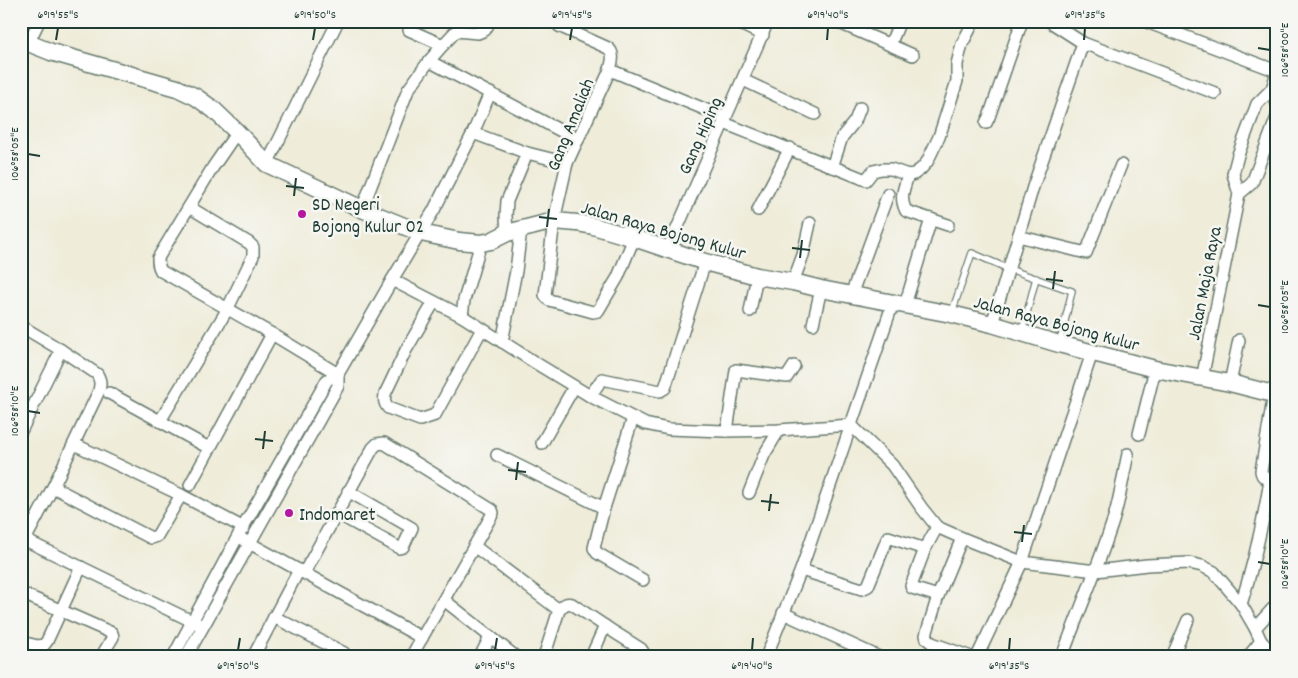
<svg xmlns="http://www.w3.org/2000/svg" width="1298" height="678" viewBox="0 0 1298 678" font-family="Dekko,sans-serif">
<style>
.lines{fill:none;stroke-linecap:round;stroke-linejoin:round}
.lane-casing{stroke:#687a6e;stroke-width:8}
.street-casing{stroke:#687a6e;stroke-width:14}
.secondary-casing{stroke:#687a6e;stroke-width:19}
.lane{stroke:#fff;stroke-width:5.5}
.street{stroke:#fff;stroke-width:11}
.secondary{stroke:#fff;stroke-width:16}
.ticks{fill:none;stroke:#1f3d34;stroke-width:2}
.poi-dot{fill:#b5179e;stroke:#f6f6f2;stroke-width:2}
.labels{text-anchor:middle;stroke-width:5;stroke-linejoin:round;paint-order:stroke}
.street-label{font-size:19px;fill:#1f3d34;stroke:#f6f6f2}
.poi-label{font-size:19px;fill:#1f3d34;stroke:#f6f6f2;text-anchor:start}
.neatline{fill:none;stroke:#1f3d34;stroke-width:2}
.ticks-label{font-size:12px;text-anchor:middle;fill:#1f3d34}
</style>
<rect width="100%" height="100%" fill="#f6f6f2"/>
<filter id="ink" filterUnits="userSpaceOnUse"><feTurbulence type="fractalNoise" baseFrequency=".02" numOctaves="2"/><feDisplacementMap in="SourceGraphic" scale="10" xChannelSelector="R" yChannelSelector="G"/><feConvolveMatrix kernelMatrix="1 2 1 2 8 2 1 2 1" color-interpolation-filters="sRGB"/></filter>
<filter id="wash" filterUnits="userSpaceOnUse"><feTurbulence type="fractalNoise" baseFrequency=".0096" numOctaves="4" result="noise"/><feDisplacementMap in="SourceGraphic" scale="20" xChannelSelector="R" yChannelSelector="G"/><feGaussianBlur stdDeviation="1.12" result="paint"/><feColorMatrix in="noise" values="0 0 0 0 0 0 0 0 0 0 0 0 0 0 0 0 0 1.4 0 .05"/><feComposite in="paint" operator="in"/></filter>
<g filter="url(#wash)">
<rect width="100%" height="100%" fill="#efecd9"/>
</g>
<g filter="url(#ink)">
<g class="lines">
<defs>
<g id="lane">
<path d="M 952,312 L 972,253 L 1009,269 L 1072,291 L 1060,342"/>
<path d="M 1022,332 L 1036,278"/>
</g>
<g id="street">
<path d="M 734,21 L 763,35"/>
<path d="M 835,21 L 913,55"/>
<path d="M 1049,21 L 1083,43 L 1215,93"/>
<path d="M 1144,21 L 1277,71"/>
<path d="M 559,26 L 608,48 C 615,53 612,62 610,70 L 567,163 L 554,221 L 545,295 L 549,300 L 593,312 L 598,311 L 618,277 L 634,238"/>
<path d="M 409,30 L 443,45 L 456,31 L 478,33 L 485,30 L 490,21"/>
<path d="M 29,42 L 39,21"/>
<path d="M 890,45 L 900,21"/>
<path d="M 429,61 L 578,140"/>
<path d="M 610,70 L 726,118"/>
<path d="M 743,80 L 815,114"/>
<path d="M 1272,89 L 1277,104"/>
<path d="M 724,123 L 866,180 L 873,171 L 882,169 L 891,169 L 908,175 L 914,174 L 921,169 L 927,162 L 939,137 L 957,81 L 957,64 L 962,44 L 974,21"/>
<path d="M 986,123 L 989,117 L 1022,21"/>
<path d="M 237,132 L 213,167 L 158,258 C 158,263 158,266 161,271 L 272,334 L 338,374"/>
<path d="M 473,133 L 527,153"/>
<path d="M 267,164 L 338,21"/>
<path d="M 832,167 L 842,137 L 855,121 L 860,108"/>
<path d="M 908,175 C 904,189 899,197 906,211 L 948,225"/>
<path d="M 1239,194 L 1252,183 L 1277,117"/>
<path d="M 362,209 L 408,90 L 429,61 L 443,45"/>
<path d="M 758,210 L 790,148"/>
<path d="M 507,233 L 506,216 L 507,201 L 527,153 L 567,163"/>
<path d="M 1018,236 L 1086,253 L 1121,165"/>
<path d="M 668,249 L 768,21"/>
<path d="M 392,280 L 462,316 L 534,362 L 590,396 L 645,424 L 668,429 L 724,431 L 779,430 L 851,425 L 892,465 L 921,507 L 937,527 L 962,538 L 1022,562 L 1096,571 L 1147,565 L 1189,563 L 1202,566 L 1214,572 L 1241,604 L 1255,628 L 1261,641 L 1276,657"/>
<path d="M 793,282 L 803,255 L 810,223"/>
<path d="M 851,295 L 888,194"/>
<path d="M 434,302 L 406,350 L 385,394 C 384,400 384,403 388,408 L 420,420 L 435,415 L 482,329"/>
<path d="M 905,305 L 931,219"/>
<path d="M 750,311 L 757,276"/>
<path d="M 462,316 L 464,300 L 481,243"/>
<path d="M 813,324 L 821,289"/>
<path d="M 992,324 L 1033,187 L 1083,43"/>
<path d="M 21,326 L 61,350 L 97,374 C 101,381 101,385 98,393 L 53,487 L 25,540"/>
<path d="M 502,342 L 516,271 L 521,229"/>
<path d="M 1202,379 L 1239,194 L 1233,174 L 1238,155 L 1257,104 L 1272,89 L 1277,72"/>
<path d="M 1230,383 L 1239,340"/>
<path d="M 109,393 L 209,448"/>
<path d="M 1274,394 L 1261,471 C 1262,479 1269,480 1277,483"/>
<path d="M 590,396 L 602,379 L 660,391 L 665,388 L 705,262"/>
<path d="M 633,418 L 604,508 L 594,548 L 597,553 L 643,580"/>
<path d="M 160,421 L 227,310 L 253,256 L 253,247 L 249,243 L 189,207"/>
<path d="M 21,431 L 61,350"/>
<path d="M 727,431 L 736,370 L 787,377 L 794,366"/>
<path d="M 1139,434 L 1155,369"/>
<path d="M 542,443 L 574,387"/>
<path d="M 74,444 L 181,495 L 244,528"/>
<path d="M 497,455 L 604,508"/>
<path d="M 190,485 L 272,334"/>
<path d="M 53,487 L 151,538 L 157,536 L 181,495"/>
<path d="M 749,493 L 764,455 L 779,430"/>
<path d="M 336,513 L 399,548 L 403,547 L 412,528 L 348,491"/>
<path d="M 937,527 L 925,549 L 911,586 L 912,588 L 938,596"/>
<path d="M 21,538 L 200,625"/>
<path d="M 962,538 L 938,596 L 926,635 L 927,639 L 932,643 L 971,657"/>
<path d="M 244,540 L 422,638"/>
<path d="M 474,546 L 559,610 L 544,657"/>
<path d="M 801,570 L 862,589 L 868,586 L 888,537 L 925,549"/>
<path d="M 304,573 L 373,448 L 377,444 L 384,443 L 492,510 L 493,513 L 411,657"/>
<path d="M 21,593 L 112,633 L 113,637 L 101,657"/>
<path d="M 444,600 L 516,657"/>
<path d="M 1241,604 C 1254,564 1263,522 1270,481"/>
<path d="M 559,610 C 564,605 566,602 572,604 L 614,632 L 641,649 L 643,652 L 643,657"/>
<path d="M 783,613 L 879,657"/>
<path d="M 274,617 L 344,653 L 346,657"/>
<path d="M 1255,628 L 1277,604"/>
<path d="M 21,642 L 38,646 L 44,645 L 47,641 L 81,567"/>
<path d="M 173,657 L 238,536 L 327,380 L 338,374 L 392,280 L 434,210 L 473,133 L 490,93"/>
<path d="M 186,657 L 338,386 L 338,374"/>
<path d="M 253,657 L 299,570"/>
<path d="M 480,657 L 490,637"/>
<path d="M 591,657 L 605,626"/>
<path d="M 766,657 L 801,570 L 893,303"/>
<path d="M 977,657 L 1022,562 L 1092,353"/>
<path d="M 1062,657 C 1079,611 1098,567 1113,521 C 1120,499 1123,476 1128,454"/>
<path d="M 1172,657 L 1188,620"/>
<path d="M 1248,657 L 1261,641"/>
</g>
<path id="secondary" d="M 21,40 L 51,52 L 177,88 L 196,97 L 214,110 L 237,132 L 267,164 L 362,209 L 421,233 L 459,241 L 481,243 L 491,241 L 507,233 L 554,221 L 577,223 L 593,226 L 634,238 L 705,262 L 757,276 L 793,282 L 821,289 L 951,314 L 992,324 L 1059,344 L 1155,369 L 1230,383 L 1277,395"/>
</defs>
<use href="#lane" class="lane-casing"/>
<use href="#street" class="street-casing"/>
<use href="#secondary" class="secondary-casing"/>
<use href="#lane" class="lane"/>
<use href="#street" class="street"/>
<use href="#secondary" class="secondary"/>
</g>
</g>
<path class="ticks" d="M 56,40 L 58,28M 313,40 L 315,28M 570,40 L 572,28M 827,40 L 828,28M 1084,40 L 1085,28M 1258,48 L 1270,50M 28,154 L 40,156M 286,186 L 304,188M 294,196 L 296,178M 539,217 L 557,219M 547,227 L 549,209M 792,248 L 810,250M 800,258 L 802,240M 1046,279 L 1063,281M 1053,289 L 1055,271M 1258,305 L 1270,307M 28,411 L 40,413M 255,439 L 273,441M 263,449 L 265,431M 508,470 L 526,472M 516,480 L 518,462M 761,501 L 779,503M 769,511 L 771,494M 1014,532 L 1032,534M 1022,542 L 1024,525M 1258,562 L 1270,564M 238,650 L 240,638M 495,650 L 497,638M 752,650 L 753,638M 1009,650 L 1010,638"/>
<g class="poi-dot">
<circle cx="302" cy="214" r="5"/>
<circle cx="289" cy="513" r="5"/>
</g>
<g class="labels">
<g class="street-label">
<text transform="translate(569 124) rotate(-68)" y="7">Gang Amaliah</text>
<text transform="translate(699 135) rotate(-66)" y="7">Gang Hiping</text>
<text transform="translate(664 229) rotate(16)" y="7">Jalan Raya Bojong Kulur</text>
<text transform="translate(1203 283) rotate(-79)" y="7">Jalan Maja Raya</text>
<text transform="translate(1057 322) rotate(15)" y="7">Jalan Raya Bojong Kulur</text>
</g>
<g class="poi-label">
<text x="312" y="210">SD Negeri<tspan x="312" dy="22">Bojong Kulur 02</tspan></text>
<text x="299" y="520">Indomaret</text>
</g>
</g>
<rect width="1298" height="678" fill="none" stroke="#f6f6f2" stroke-width="55"/>
<rect x="28" y="28" width="1242" height="622" class="neatline"/>
<g class="ticks-label">
<text x="58" y="18">6°19'55"S</text>
<text x="315" y="18">6°19'50"S</text>
<text x="572" y="18">6°19'45"S</text>
<text x="828" y="18">6°19'40"S</text>
<text x="1085" y="18">6°19'35"S</text>
<text transform="translate(1284 50) rotate(-90)" y="4">106°58'00"E</text>
<text transform="translate(14 154) rotate(-90)" y="4">106°58'05"E</text>
<text transform="translate(1284 307) rotate(-90)" y="4">106°58'05"E</text>
<text transform="translate(14 411) rotate(-90)" y="4">106°58'10"E</text>
<text transform="translate(1284 564) rotate(-90)" y="4">106°58'10"E</text>
<text x="238" y="669">6°19'50"S</text>
<text x="495" y="669">6°19'45"S</text>
<text x="752" y="669">6°19'40"S</text>
<text x="1009" y="669">6°19'35"S</text>
</g>
</svg>
